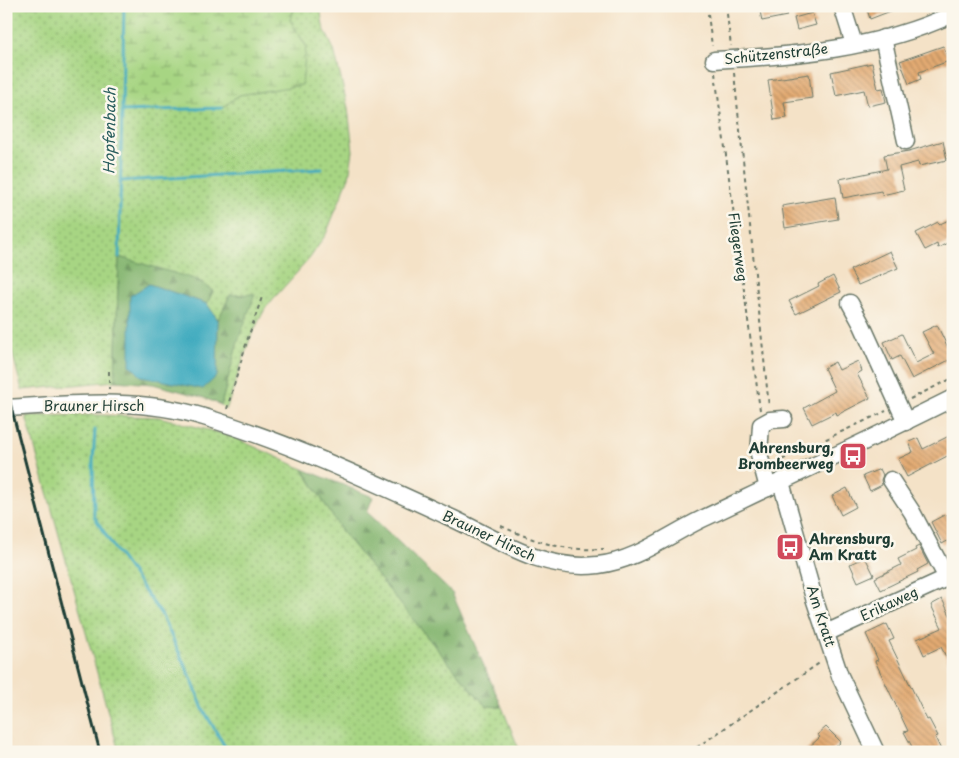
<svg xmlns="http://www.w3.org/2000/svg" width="959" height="758" viewBox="0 0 959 758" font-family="'Playpen Sans',sans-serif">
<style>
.grass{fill:url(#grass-dots);stroke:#63895c}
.forest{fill:url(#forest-firs);stroke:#527a52}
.wetland{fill:url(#wetland-marsh);stroke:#63895c}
.water{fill:#3fabbf;stroke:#2f747a}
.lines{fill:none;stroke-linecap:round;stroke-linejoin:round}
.stream{stroke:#3fabbf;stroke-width:3}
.building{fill:url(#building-back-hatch)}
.minor-casing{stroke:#6a7767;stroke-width:19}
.path{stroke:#6a7767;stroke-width:2;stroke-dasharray:4 4;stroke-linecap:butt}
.minor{stroke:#fff;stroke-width:16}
.rail{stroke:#1f3d34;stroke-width:3}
.labels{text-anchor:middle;stroke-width:5;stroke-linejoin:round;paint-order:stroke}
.street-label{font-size:14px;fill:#1f3d34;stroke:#fbf7ec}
.poi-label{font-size:14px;font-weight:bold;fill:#1f3d34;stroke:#fbf7ec;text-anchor:end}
.water-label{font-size:15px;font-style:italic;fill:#295e5e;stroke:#fbf7ec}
</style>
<defs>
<pattern id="grass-dots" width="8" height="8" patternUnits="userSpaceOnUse" patternTransform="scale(1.25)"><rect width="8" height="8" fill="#a7d583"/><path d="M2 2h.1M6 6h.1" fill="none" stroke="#87ae6c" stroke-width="1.8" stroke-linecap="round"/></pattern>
<pattern id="forest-firs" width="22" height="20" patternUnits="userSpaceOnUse" patternTransform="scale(1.25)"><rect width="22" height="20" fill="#85b671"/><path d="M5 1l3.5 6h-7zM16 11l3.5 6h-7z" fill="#6c955e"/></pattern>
<pattern id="wetland-marsh" width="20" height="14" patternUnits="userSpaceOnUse" patternTransform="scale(1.25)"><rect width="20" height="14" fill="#a7d583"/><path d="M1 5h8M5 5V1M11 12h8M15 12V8" fill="none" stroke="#87ae6c"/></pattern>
<pattern id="building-back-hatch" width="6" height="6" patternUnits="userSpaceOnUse" patternTransform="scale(1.25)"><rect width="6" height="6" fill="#e3aa72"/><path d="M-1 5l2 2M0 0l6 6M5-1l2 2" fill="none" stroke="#b78c5e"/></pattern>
</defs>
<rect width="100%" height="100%" fill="#fbf7ec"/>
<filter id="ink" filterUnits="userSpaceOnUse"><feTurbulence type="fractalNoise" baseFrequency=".02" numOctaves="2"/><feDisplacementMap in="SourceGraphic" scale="10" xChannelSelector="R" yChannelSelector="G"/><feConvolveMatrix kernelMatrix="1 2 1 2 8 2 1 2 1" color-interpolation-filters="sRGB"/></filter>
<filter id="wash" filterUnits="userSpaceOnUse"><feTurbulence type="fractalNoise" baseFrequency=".0096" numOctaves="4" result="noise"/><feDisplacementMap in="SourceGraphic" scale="20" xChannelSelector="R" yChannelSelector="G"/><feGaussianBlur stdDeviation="1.12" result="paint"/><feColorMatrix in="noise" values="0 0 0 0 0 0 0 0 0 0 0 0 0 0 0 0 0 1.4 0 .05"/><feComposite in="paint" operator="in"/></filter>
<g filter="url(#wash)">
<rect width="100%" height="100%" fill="#f4e2c7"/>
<g class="grass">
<path d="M 6,6 L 124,6 L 122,111 L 222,108 L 239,95 L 277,89 L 306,46 L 290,20 L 295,6 L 320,6 L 323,26 L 334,50 L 348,108 L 353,151 L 349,177 L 326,234 L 310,258 L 266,307 L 251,336 L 226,410 L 221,405 L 238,341 L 230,295 L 218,320 L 207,304 L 213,291 L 119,257 L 115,381 L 22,390 L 6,329 Z"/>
<path d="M 96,415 L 159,417 L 231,436 L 303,469 L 343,533 L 442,655 L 486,706 L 502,707 L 520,752 L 119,752 L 26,416 Z"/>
</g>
<g class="forest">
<path d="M 119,257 L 198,280 L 213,291 L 207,304 L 149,284 L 131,296 L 217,376 L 218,320 L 230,295 L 255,294 L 238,341 L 221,405 L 202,397 L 153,384 L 115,381 Z"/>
<path d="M 303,469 L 373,497 L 367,512 L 452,593 L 502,707 L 486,706 L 442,655 L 343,533 Z"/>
</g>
<path class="wetland" d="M 124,6 L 295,6 L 290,20 L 306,46 L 302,85 L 239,95 L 222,108 L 122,111 Z"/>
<path class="water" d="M 149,284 L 207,304 L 218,320 L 217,376 L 203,389 L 141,376 L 130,365 L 130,296 Z"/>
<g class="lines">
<g class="stream">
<path d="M 122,111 L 222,108"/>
<path d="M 120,181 L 322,169"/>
<path d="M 119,257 L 124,6"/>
<path d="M 95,430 L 93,462 L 94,516 L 114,548 L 161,614 L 191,678 L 203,709 L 228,752"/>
</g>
</g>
<g id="blocks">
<g class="building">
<path d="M 759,6 L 784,6 L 787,16 L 762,21 Z"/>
<path d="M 866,6 L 901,6 L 901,7 L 870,19 Z"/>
<path d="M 812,13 L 816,25 L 797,30 L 794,18 Z"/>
<path d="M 943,46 L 949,61 L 919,72 L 921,79 L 909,84 L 900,61 Z"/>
<path d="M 872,63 L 878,89 L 883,88 L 886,102 L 868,106 L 864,90 L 836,96 L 831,72 Z"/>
<path d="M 809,74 L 812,98 L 784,102 L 787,118 L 774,120 L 768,80 Z"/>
<path d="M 943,141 L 947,160 L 919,166 L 918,162 L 899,167 L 904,190 L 882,195 L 881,191 L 843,198 L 840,179 L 887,169 L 884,155 L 909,151 Z"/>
<path d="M 835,197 L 838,219 L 785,228 L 782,206 Z"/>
<path d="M 953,218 L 953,240 L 938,248 L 937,244 L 925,250 L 916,233 L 938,222 L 940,224 Z"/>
<path d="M 890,251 L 898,268 L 858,285 L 850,270 Z"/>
<path d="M 833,276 L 841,292 L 796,314 L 789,301 L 819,286 L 818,284 Z"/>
<path d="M 937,325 L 953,358 L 912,379 L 900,356 L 892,360 L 884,342 L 902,334 L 916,363 L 934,354 L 922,332 Z"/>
<path d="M 858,361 L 862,371 L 857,374 L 870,398 L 837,415 L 836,412 L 812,424 L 804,408 L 835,391 L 824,368 L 835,362 L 839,370 Z"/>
<path d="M 953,434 L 953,453 L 907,477 L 898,459 L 913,452 L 909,442 L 918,438 L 923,449 Z"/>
<path d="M 880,469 L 883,475 L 881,480 L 882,485 L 870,491 L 863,476 Z"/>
<path d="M 847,488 L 856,507 L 841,515 L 832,496 Z"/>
<path d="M 946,514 L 953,528 L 953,538 L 942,544 L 931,522 Z"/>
<path d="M 919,546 L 928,564 L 917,570 L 918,572 L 881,590 L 875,578 L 901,565 L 898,559 L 916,550 L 915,548 Z"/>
<path d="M 865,557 L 874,575 L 858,582 L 850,564 Z"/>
<path d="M 942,599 L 953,621 L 953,670 L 941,647 L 924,655 L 917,639 L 942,628 L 931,605 Z"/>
<path d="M 887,624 L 894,639 L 889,641 L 927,720 L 929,719 L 938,736 L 935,737 L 942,752 L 915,752 L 904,732 L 908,731 L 875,661 L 878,660 L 866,634 Z"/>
<path d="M 826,727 L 841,742 L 830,752 L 804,752 L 820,737 L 817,735 Z"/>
</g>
</g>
</g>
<g filter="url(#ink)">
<use href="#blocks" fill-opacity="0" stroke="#6a7767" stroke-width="1"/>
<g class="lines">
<defs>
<g id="minor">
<path d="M 842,6 L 854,44"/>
<path d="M 883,38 L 906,141"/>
<path d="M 714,60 C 794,56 878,49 953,14"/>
<path d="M 850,303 L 862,325 L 906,422"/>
<path d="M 6,408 C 72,404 140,397 204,417 C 287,442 367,479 445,515 C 495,537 540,572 598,565 C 635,561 667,536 700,520 C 784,480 869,440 953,398"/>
<path d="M 891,480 L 912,512 L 947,578"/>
<path d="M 781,482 L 814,598 L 840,676 L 876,752"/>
<path d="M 768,488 L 759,454 L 761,425 L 770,420 L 784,419"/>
<path d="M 826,633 L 953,575"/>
</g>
</defs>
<use href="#minor" class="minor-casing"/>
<g class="path">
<path d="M 707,6 L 712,46"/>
<path d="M 726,6 L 731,46"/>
<path d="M 715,73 L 760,410"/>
<path d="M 734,73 L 769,407"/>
<path d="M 109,371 L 109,389"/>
<path d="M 910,399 L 953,378"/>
<path d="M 227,409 L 247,341 L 262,297"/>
<path d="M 775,463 L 886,411"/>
<path d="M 501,526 C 539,543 562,551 604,549"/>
<path d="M 690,752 L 821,662"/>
</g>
<use href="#minor" class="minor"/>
<path class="rail" d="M 6,387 L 100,752"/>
</g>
</g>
<defs>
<symbol id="bus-square" viewBox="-11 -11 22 22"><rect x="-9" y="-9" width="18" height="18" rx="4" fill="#d1495b" stroke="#fbf7ec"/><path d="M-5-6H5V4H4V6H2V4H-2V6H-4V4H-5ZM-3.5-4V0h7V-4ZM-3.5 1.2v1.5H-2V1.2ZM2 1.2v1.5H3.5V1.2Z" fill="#fff"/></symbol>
</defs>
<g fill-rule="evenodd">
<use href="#bus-square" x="837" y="440" width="32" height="32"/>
<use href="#bus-square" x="774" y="531" width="32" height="32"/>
</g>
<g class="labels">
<g class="street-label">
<text transform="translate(776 54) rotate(-6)" y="5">Schützenstraße</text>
<text transform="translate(738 247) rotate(82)" y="5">Fliegerweg</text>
<text x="94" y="411">Brauner Hirsch</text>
<text transform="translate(489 536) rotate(25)" y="5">Brauner Hirsch</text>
<text transform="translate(889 604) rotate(-25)" y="5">Erikaweg</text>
<text transform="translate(821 616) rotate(72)" y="5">Am Kratt</text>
</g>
<g class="poi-label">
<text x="834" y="453">Ahrensburg,<tspan x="834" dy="16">Brombeerweg</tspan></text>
<text x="809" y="544" text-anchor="start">Ahrensburg,<tspan x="809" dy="16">Am Kratt</tspan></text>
</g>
<g class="water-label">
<text transform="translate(110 131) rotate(-89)" y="5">Hopfenbach</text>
</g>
</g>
<rect width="959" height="758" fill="none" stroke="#fbf7ec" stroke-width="25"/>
</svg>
